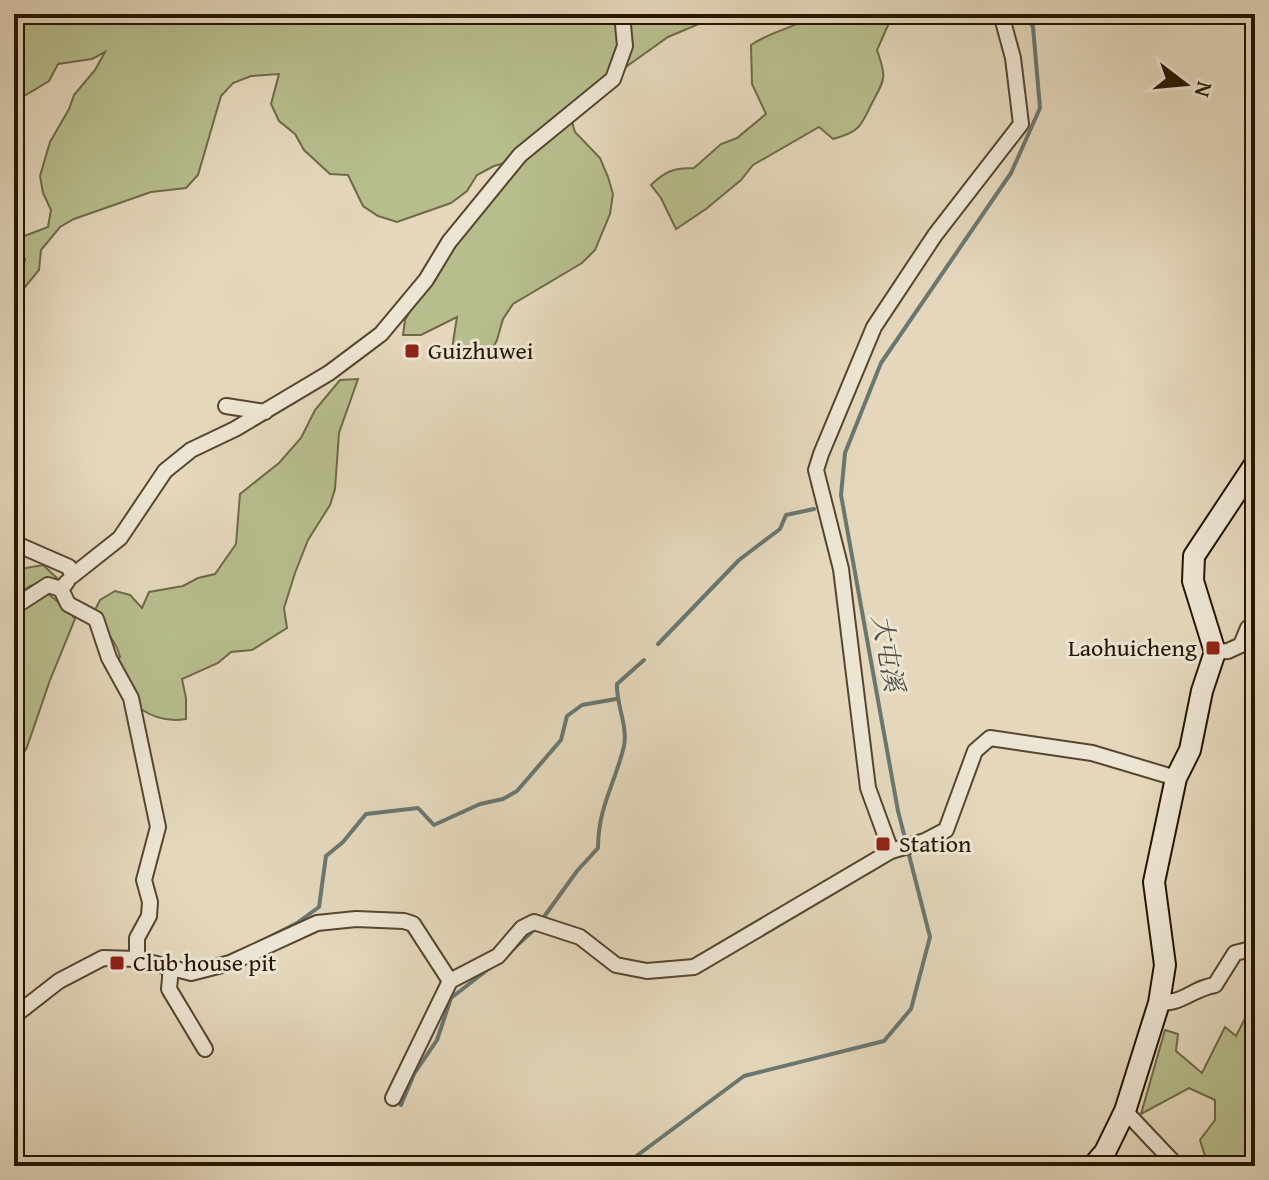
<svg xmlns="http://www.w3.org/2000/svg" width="1269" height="1180" viewBox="0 0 1269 1180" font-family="'Gentium Book Plus','Noto Serif TC',serif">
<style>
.green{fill:#b7bd8d;stroke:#6e6a48;stroke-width:2}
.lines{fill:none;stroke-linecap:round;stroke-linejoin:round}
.stream{stroke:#6a776f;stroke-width:4}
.street-casing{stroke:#564630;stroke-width:18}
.secondary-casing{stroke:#261602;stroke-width:24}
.street{stroke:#ede5d3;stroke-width:14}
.secondary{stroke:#ede5d3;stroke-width:20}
.poi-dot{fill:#8f2418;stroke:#ede5d3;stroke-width:3}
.labels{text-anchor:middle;stroke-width:6;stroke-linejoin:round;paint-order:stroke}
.poi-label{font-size:24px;fill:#261602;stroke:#ede5d3;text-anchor:start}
.water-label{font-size:26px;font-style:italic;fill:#4e4f42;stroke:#ede5d3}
</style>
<rect width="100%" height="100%" fill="#e4d7bb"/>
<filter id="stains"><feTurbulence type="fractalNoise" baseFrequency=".0025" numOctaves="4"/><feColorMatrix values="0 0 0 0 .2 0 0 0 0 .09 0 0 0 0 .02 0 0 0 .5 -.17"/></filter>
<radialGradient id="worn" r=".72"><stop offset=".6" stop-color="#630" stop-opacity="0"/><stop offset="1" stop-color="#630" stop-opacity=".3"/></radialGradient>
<g class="green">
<path d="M 14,14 L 708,14 L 699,24 L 668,37 L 595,89 L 579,97 L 570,115 L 575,132 L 600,158 L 608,177 L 613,194 L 610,214 L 595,250 L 582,263 L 513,304 L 503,319 L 497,340 L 488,358 L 452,349 L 457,317 L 421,335 L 403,335 L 405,320 L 413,306 L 512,161 L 494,166 L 477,175 L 467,191 L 451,203 L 397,222 L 378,216 L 363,206 L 348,175 L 330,174 L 304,150 L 295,134 L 279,121 L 271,104 L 279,74 L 251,76 L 233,83 L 221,96 L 198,175 L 186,188 L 151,192 L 74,219 L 60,227 L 41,250 L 39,270 L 15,299 L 14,304 C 14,285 22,277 25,259 L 14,265 L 14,240 L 48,227 L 51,210 L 43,193 L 40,176 L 50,142 L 69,109 L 74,95 L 95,70 L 105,52 L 92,59 L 58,64 L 49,81 L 14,102 Z"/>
<path d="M 815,14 L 893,14 L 877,50 C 887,78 885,79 872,103 C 861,126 860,132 833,139 L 819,127 L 753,165 L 741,180 L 706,209 L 676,229 L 661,198 L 651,185 C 665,171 674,168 694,168 L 721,144 L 737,138 L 766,114 L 752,84 L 751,45 C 771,31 796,28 815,14 Z"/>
<path d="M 358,379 L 339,433 L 335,489 L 330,505 L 308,540 L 295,573 L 284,608 L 287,628 L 252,650 L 231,652 L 218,663 L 182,679 L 186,698 L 186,719 C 153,725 121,701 111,671 L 120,657 C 115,636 104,634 92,616 L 100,600 L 115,591 L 130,595 L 142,608 L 149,592 L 183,586 L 198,578 L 215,574 L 236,544 L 240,494 L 279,463 L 301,438 L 315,410 L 340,380 Z"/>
<path d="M 43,565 L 59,580 L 30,586 L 14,597 L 14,570 Z"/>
<path d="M 46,592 L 68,610 L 75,619 L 50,680 L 27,747 L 14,771 L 14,612 Z"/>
<path d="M 1255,999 L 1255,1166 L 1208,1166 L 1200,1140 L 1215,1120 L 1215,1100 L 1189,1088 L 1141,1114 L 1165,1030 L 1178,1034 L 1176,1051 L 1202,1073 L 1225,1027 L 1236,1036 Z"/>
</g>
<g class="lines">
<g class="stream">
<path d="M 658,644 L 739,560 L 780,529 L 786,515 L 814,509"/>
<path d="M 906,842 L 898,811 L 841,495 L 845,453 L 881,363 L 1011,173 L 1040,108 L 1033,27 L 1026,14"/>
<path d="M 541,921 L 577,871 L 598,848 C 598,807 615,784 624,746 C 628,726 616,704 617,684 L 644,660"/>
<path d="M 266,939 L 297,923 L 319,907 L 326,856 L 343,842 L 366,814 L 418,808 L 434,825 L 480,804 L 503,799 L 517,791 L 561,740 L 567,716 L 582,705 L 616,699"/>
<path d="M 513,949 L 536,928"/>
<path d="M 401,1105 L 414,1074 L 437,1040 L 451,998 L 491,967"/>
<path d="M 623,1166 L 744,1076 L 884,1041 L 911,1009 L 930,937 L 908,851"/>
</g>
<defs>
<g id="street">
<path d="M 226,406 L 265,412"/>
<path d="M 14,543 L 69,567 L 72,576 L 120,538 L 165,471 L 191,450 L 235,429 L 329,373 L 381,334 L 426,280 L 449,242 L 520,155 L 613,79 L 625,46 L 622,14"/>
<path d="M 61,589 L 68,604 L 96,619 L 109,658 L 131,698 L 158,827 L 144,880 L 150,902 L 149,916 L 137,938 L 137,959 L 191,973 L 230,963 L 317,923 L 356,919 L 404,921 L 413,924 L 450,981 L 498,956 L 522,928 L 534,922 L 580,937 L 616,965 L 647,971 L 694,967 L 891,851 L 925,841 L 946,830 L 975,751 L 990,738 L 1092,753 L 1176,778"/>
<path d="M 14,607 L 48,585 L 61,589 L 67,582"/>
<path d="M 1215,652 L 1228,651 L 1241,645 L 1248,628 L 1255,623"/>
<path d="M 891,851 L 868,788 L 841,569 L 816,470 L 821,454 L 874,327 L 935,235 L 1021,124 L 1013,58 L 1001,14"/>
<path d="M 171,967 L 169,989 L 205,1049"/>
<path d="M 1159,1003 C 1185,1003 1191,989 1215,985 L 1235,953 L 1255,948"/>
<path d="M 14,1016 L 59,981 L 103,958 L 137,959"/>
<path d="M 393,1098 L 450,981"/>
<path d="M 1125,1111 L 1177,1166"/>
</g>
<path id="secondary" d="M 1093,1166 L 1105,1152 L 1125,1111 L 1159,1003 L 1165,965 L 1154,882 L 1176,778 L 1190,750 L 1202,691 L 1215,652 L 1193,581 L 1194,556 L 1255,464"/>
</defs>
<use href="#street" class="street-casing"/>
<use href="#secondary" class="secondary-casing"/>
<use href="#street" class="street"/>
<use href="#secondary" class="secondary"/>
</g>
<g class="poi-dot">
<rect x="404" y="343" width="16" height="16" rx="4"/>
<rect x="1205" y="640" width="16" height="16" rx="4"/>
<rect x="875" y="836" width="16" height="16" rx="4"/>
<rect x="109" y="955" width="16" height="16" rx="4"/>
</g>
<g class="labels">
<g class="poi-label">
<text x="428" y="359">Guizhuwei</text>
<text x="1197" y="656" text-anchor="end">Laohuicheng</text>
<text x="899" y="852">Station</text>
<text x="133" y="971">Club house pit</text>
</g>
<g class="water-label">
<text transform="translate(888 653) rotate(80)" y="9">大屯溪</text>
</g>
</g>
<rect width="1269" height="1180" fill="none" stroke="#e4d7bb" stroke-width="48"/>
<rect x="16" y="16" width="1237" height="1148" fill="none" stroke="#261602" stroke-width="4"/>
<rect x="24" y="24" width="1221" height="1132" fill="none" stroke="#261602" stroke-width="2"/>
<g transform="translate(1185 84) rotate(106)" stroke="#ede5d3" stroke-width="6" paint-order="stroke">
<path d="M0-6L14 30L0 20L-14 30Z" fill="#261602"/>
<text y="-12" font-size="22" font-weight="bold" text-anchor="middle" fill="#261602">N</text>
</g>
<rect width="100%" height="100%" filter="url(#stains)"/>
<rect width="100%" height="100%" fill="url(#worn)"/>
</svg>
